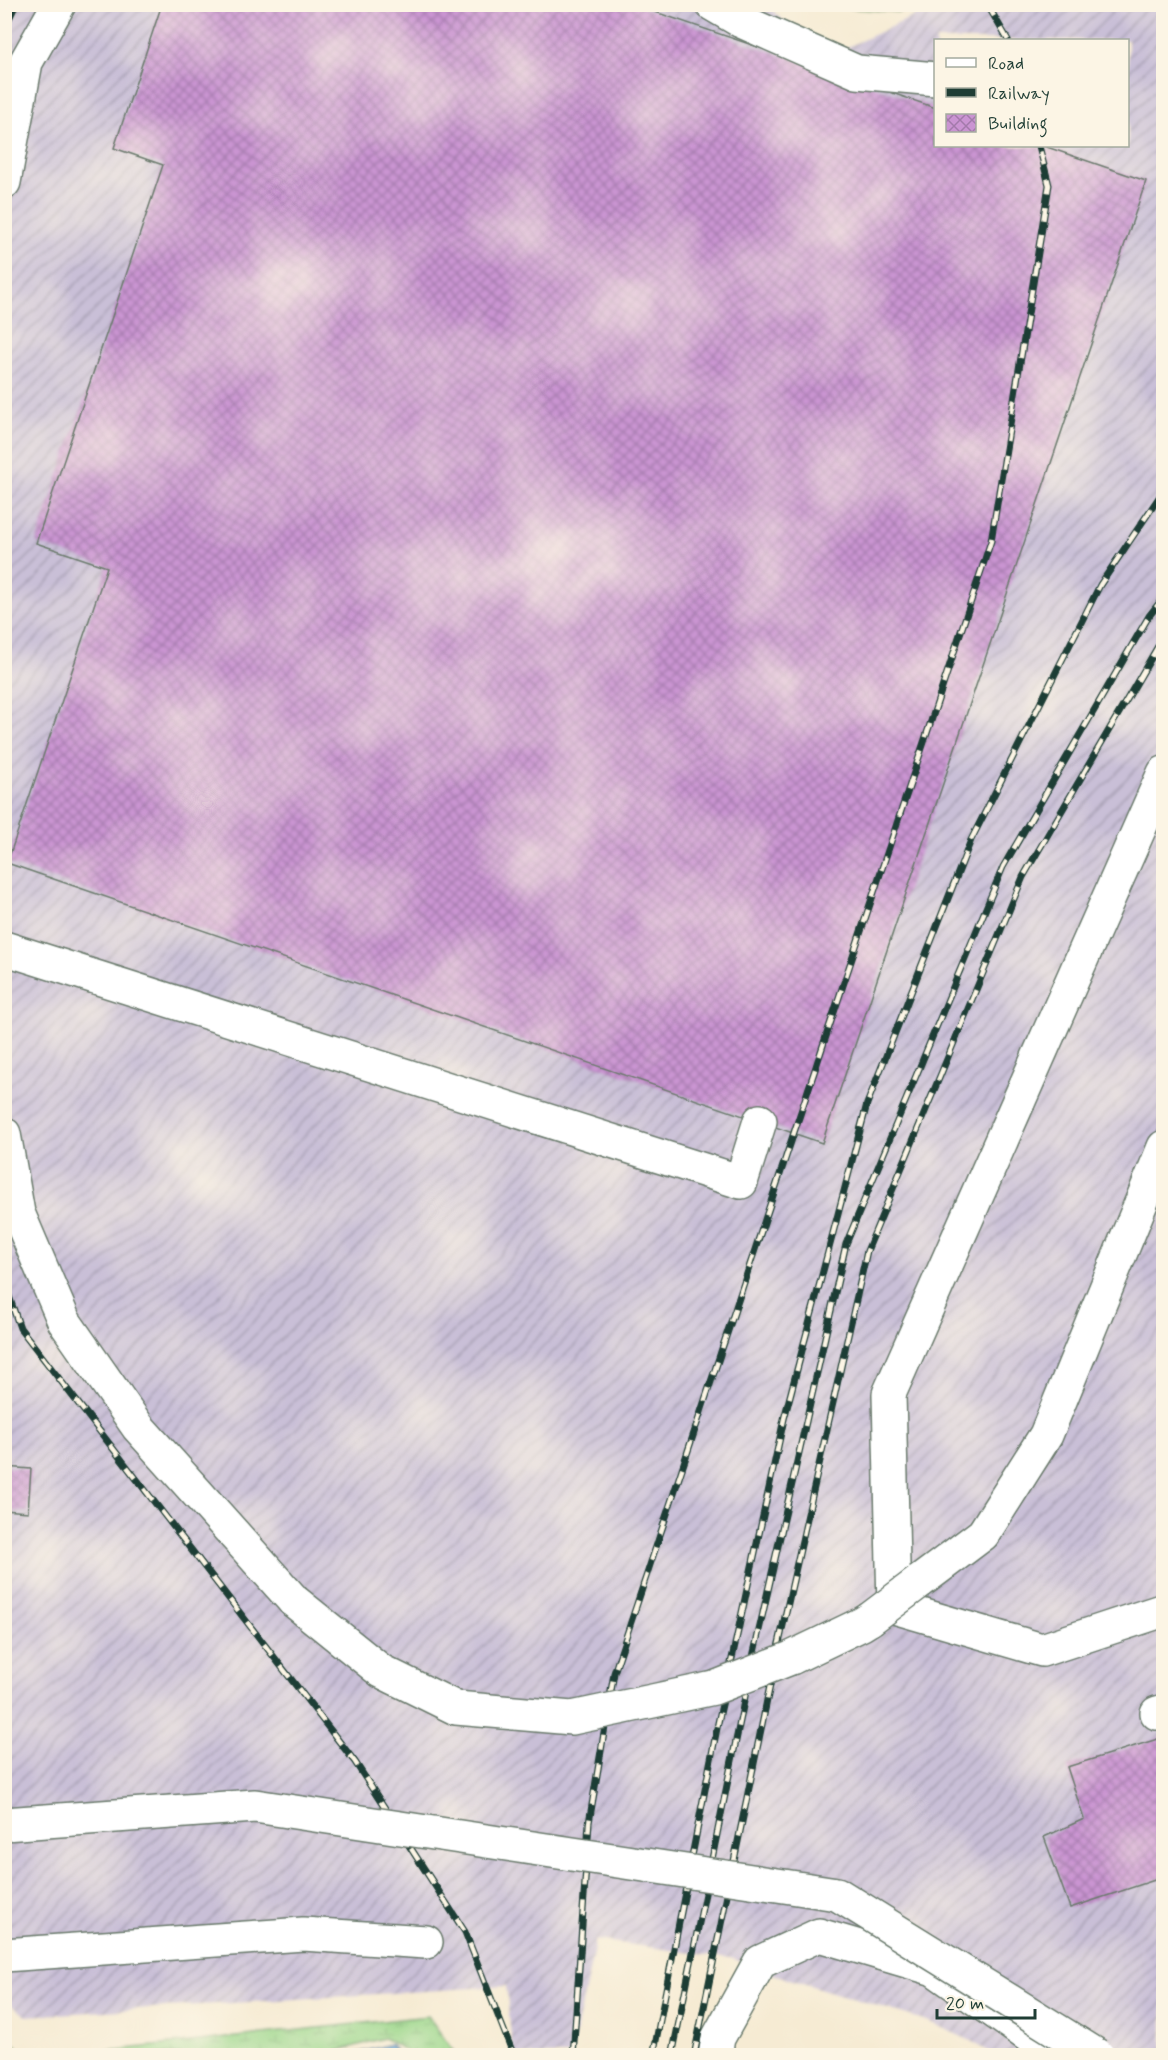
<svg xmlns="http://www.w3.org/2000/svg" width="1168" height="2060" viewBox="0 0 1168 2060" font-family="Mynerve,sans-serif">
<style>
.industrial{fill:url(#industrial-furrows);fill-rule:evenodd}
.wetland{fill:url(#wetland-marsh);stroke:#5d8a60;stroke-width:1.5}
.water{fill:url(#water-ripples);stroke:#406e84;stroke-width:1.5}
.building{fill:url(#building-cross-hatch)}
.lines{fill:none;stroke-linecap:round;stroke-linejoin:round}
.minor-casing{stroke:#6a7a6c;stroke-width:36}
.minor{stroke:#fff;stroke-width:33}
.rail-casing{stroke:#1f3d34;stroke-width:7}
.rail{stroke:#fcf5e5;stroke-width:4.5;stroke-dasharray:14;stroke-linecap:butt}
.minor-bridge-casing{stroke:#6a7a6c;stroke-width:36;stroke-linecap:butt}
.minor-bridge{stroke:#fff;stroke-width:33}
</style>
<defs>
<pattern id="industrial-furrows" width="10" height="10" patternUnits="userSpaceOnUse" patternTransform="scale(1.5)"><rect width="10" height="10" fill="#c9bfd7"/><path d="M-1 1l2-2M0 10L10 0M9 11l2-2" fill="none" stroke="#a39caf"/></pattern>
<pattern id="wetland-marsh" width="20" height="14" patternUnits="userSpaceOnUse" patternTransform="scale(1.5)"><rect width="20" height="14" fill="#9bd78b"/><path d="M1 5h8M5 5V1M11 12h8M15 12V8" fill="none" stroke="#85b979"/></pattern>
<pattern id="water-ripples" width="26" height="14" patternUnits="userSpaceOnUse" patternTransform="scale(1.5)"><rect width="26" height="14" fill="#629fd3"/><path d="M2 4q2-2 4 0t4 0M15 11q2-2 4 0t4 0" fill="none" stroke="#5083ac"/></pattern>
<pattern id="building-cross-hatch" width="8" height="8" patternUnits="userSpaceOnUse" patternTransform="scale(1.5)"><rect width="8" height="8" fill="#ca94d2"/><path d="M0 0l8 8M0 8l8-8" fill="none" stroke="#a37aab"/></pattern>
</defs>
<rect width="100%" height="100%" fill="#fcf5e5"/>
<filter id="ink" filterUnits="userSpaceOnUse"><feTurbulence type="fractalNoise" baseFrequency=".0167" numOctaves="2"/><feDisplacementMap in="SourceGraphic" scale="12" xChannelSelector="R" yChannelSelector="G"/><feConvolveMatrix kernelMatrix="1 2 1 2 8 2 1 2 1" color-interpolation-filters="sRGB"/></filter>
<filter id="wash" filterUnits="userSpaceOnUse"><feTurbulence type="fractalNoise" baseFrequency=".008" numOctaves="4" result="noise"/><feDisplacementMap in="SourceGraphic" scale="24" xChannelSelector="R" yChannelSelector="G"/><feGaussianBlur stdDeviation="1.35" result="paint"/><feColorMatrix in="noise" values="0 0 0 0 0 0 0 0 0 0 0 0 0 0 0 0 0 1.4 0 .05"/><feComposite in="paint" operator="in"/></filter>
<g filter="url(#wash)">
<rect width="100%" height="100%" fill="#f6ebd3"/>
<path class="industrial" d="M 4,5 L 766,5 L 826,57 L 938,5 L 1163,5 L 1163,2055 L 995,2055 L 969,2040 L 927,2021 L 776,1975 L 730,1958 L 596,1940 L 571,2055 L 513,2055 L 506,1986 L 27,2016 L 5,2001 ZM 936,40 L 1128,40 L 1128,146 L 936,146 Z"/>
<g class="wetland">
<path d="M 810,5 L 916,5 L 899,12 Z"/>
<path d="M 428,2016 L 456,2055 L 409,2055 L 405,2050 L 384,2038 L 323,2055 L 70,2055 Z"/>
<path d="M 4,2034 L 5,2034 L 25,2055 L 5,2055 Z"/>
</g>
<path class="water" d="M 390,2044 L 399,2055 L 351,2055 Z"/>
<g id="blocks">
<g class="building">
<path d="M 162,4 L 632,4 L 936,108 L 936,146 L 1044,146 L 1146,181 L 822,1143 L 7,863 L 107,567 L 36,543 L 163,165 L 114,148 Z"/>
<path d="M 4,1467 L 31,1469 L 28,1512 L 4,1510 Z"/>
<path d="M 1164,1737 L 1164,1877 L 1070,1908 L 1044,1837 L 1084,1819 L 1067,1767 Z"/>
</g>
</g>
</g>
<g filter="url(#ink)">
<use href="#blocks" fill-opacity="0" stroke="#6a7a6c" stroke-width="1.5"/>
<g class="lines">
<defs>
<g id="minor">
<path d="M 712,4 L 741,21 L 857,72 L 936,79"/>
<path d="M 4,182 L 26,62 L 59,4"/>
<path d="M 1164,773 L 889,1394 L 894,1607 L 1042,1650 L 1164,1610"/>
<path d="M 4,948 L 741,1182 L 760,1121"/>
<path d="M 4,1134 L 18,1213 L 64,1321 L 138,1427 L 294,1601"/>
<path d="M 919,1582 L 983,1534 L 1046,1435 L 1164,1147"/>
<path d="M 791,1658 L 862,1624 L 870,1619"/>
<path d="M 1157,1713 L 1164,1711"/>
<path d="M 4,1955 L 303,1934 L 426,1942"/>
<path d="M 715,2056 L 718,2038 L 760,1962 L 819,1935 L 934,1969 L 1039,2043 L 1048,2056"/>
</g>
</defs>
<use href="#minor" class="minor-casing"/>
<use href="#minor" class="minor"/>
<defs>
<g id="rail">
<path d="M 987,4 L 1008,40"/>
<path d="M 4,29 L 16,4"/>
<path d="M 4,1282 L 20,1328 L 355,1762 L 465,1932 L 514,2056"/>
<path d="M 573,2056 L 589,1823 L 614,1673 L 991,541 L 1049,185 L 1039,146"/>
<path d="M 653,2056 L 718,1723 L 784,1419 L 867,1104 L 971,840 L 1100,585 L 1164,490"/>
<path d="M 672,2056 L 753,1657 L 846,1244 L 1003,867 L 1149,616 L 1164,597"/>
<path d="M 694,2056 L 775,1661 L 867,1251 L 1023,877 L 1164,636"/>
</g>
</defs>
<use href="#rail" class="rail-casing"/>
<use href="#rail" class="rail"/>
<defs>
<g id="minor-bridge">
<path d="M 294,1601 L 381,1671 L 456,1708 L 572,1718 L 714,1688 L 791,1658"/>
<path d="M 870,1619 L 919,1582"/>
<path d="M 4,1824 L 255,1806 L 837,1894 L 1098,2056"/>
</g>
</defs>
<use href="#minor-bridge" class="minor-bridge-casing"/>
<use href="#minor-bridge" class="minor-bridge"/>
</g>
</g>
<rect width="1168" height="2060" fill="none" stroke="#fcf5e5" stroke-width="24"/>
<rect x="934" y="39" width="195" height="108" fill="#fcf5e5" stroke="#a4ab9e" stroke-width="1.5"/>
<rect x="946" y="58" width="30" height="9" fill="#ffffff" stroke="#a4ab9e" stroke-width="1.5"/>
<text x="988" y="69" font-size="18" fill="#1f3d34">Road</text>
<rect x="946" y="88" width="30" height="9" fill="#1f3d34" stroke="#a4ab9e" stroke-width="1.5"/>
<text x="988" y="99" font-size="18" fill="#1f3d34">Railway</text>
<rect x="946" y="114" width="30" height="18" fill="url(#building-cross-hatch)" stroke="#a4ab9e" stroke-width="1.5"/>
<text x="988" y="129" font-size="18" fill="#1f3d34">Building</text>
<path d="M937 2009v9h98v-9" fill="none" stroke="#1f3d34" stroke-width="3"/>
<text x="946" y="2009" font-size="18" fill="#1f3d34" stroke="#fcf5e5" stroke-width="4.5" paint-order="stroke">20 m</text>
</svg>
